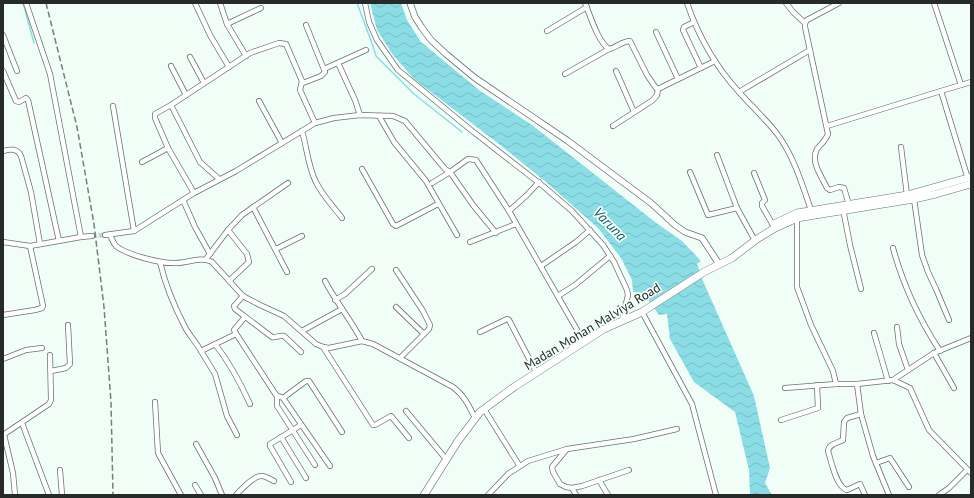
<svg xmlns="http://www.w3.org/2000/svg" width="974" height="498" viewBox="0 0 974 498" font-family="'PT Sans',sans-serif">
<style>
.water{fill:url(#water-waves)}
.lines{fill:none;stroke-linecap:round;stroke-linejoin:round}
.stream{stroke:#8adce5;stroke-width:1.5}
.minor-tunnel{stroke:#c8d4cf;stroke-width:4.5;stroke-dasharray:4.5 2;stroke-linecap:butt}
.minor-casing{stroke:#67726d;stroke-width:6}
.tertiary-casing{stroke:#67726d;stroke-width:7}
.trunk-casing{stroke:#67726d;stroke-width:8}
.minor{stroke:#fff;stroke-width:4.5}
.tertiary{stroke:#fff;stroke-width:5.5}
.trunk{stroke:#fff;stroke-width:7}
.rail{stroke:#757e7a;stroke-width:1.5;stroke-dasharray:6 3;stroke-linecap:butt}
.labels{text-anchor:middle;stroke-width:3.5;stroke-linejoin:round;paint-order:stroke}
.street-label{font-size:13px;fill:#262b29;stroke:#f1fef8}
.water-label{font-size:14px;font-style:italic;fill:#145a61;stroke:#f1fef8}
</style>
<defs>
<pattern id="water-waves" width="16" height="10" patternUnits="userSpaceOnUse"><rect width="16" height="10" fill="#8adce5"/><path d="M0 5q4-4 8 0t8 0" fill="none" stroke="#77bdc4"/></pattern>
</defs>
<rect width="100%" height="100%" fill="#f1fef8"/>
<path class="water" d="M 370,3 L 401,3 L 407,20 L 421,42 L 479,90 L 532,125 L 655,222 L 682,241 L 701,261 L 697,264 L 703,281 L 754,396 L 770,468 L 765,483 L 772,495 L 750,495 L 749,470 L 735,412 L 694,382 L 670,339 L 667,314 L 659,315 L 643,293 L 633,292 L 632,280 L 621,258 L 598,228 L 546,182 L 499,144 L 414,79 L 393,55 L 377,30 Z"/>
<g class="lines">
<g class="stream">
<path d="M 23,3 L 34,43"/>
<path d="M 357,3 L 373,46 L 376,56 L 414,94 L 462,132"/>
</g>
<path class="minor-tunnel" d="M 92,236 L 105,235"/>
<defs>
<g id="minor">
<path d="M 195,3 L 210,35 L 229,67"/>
<path d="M 220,3 L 227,24 L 246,56"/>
<path d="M 365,3 L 369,22 L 377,40 L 398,70 L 471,130 L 543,186 L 572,211 L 603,245 L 614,262 L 627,290 L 628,295 L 622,320"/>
<path d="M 585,3 C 590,15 598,42 609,49 C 616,48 622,41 630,41 L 647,75 L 656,88 L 658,89 L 715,61"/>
<path d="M 687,3 C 698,35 716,67 739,92 C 751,106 766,119 778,135 C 794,157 802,184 811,210"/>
<path d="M 786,3 L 793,12 L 805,23"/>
<path d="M 839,3 L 807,20 L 805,23 L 805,27 L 828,134 C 826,140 821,144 817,149 C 810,162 822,177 827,188 L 830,190 L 839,187 L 844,188 L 849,205"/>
<path d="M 934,3 L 961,85 L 941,91 L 968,179"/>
<path d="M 694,22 L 684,27 L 683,30 L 701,68"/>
<path d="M 227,24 L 261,8"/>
<path d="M 547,31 L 587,7"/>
<path d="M 656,32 L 678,79"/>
<path d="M 3,35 L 17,71"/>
<path d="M 190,57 L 204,83"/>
<path d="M 338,63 L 355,100 L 360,115"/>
<path d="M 171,66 L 186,95"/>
<path d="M 324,69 L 366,50"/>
<path d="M 3,71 L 16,101 L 19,102 L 26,98 L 28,100 L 59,241"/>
<path d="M 616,71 L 634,112"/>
<path d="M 565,74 L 609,49"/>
<path d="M 303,83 L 321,76 L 325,72 L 306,25"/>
<path d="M 961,85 L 971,82"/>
<path d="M 739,92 L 810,50"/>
<path d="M 259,101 L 282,143"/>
<path d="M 113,106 L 134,231"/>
<path d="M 379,116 L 394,142 L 426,181 L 457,235"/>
<path d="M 613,126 L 653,100 L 657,95 L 658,89"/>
<path d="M 827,126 L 941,91"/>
<path d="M 302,131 C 307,148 308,167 316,182 C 322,195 333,206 342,218"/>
<path d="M 901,147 L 907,195"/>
<path d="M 168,148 L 155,118 L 155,114 L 171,105"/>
<path d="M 3,151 C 11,149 17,148 21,156 L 31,192 L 40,244"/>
<path d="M 717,155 L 737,208 L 753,237"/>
<path d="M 142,162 L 168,148 L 194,193"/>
<path d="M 362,169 L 393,224 L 396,226 L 438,204"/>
<path d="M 690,172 L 708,215 L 737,208"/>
<path d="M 754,173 L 765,200 L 762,203 L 762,206 L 773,225"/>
<path d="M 219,179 L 200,162 L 171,105 L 250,53 L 279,43 L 286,44 L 302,81 L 300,90 L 315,123"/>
<path d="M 432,183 L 450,172 L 473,205 L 496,233"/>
<path d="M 914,199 L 922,255 L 928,272 L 936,289 L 949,320"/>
<path d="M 183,200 L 195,227 L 210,254"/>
<path d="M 253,207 L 287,272"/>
<path d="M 843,209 L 850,245 L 861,289"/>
<path d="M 509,211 L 527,195 L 539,182"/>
<path d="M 797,217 L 797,287 L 811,325 L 833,371 L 836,384"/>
<path d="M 228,230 L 247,254 L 249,262 L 229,281"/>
<path d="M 105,235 L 134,231 L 194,193 L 236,171 L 315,123 L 334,118 L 360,115 L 393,116 L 405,121 L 445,169 L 450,172 L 468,159 L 476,160 L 509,211 L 584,342"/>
<path d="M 110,235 C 112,239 113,243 116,246 C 127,255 162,264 176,263 C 189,263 200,256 212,262 L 243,296 L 260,305 L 284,316 L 316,344 L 323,347 L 329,348 L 362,341 L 373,344 L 453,387 C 464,395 469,406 475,418"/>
<path d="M 81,237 L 92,236"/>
<path d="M 3,242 L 30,246 L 81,237 L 50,74 L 26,3"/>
<path d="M 470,242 L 516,224"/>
<path d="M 893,248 C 903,285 919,319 940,351"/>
<path d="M 276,249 L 302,236"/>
<path d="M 206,259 L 228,230 L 242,215 L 288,183"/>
<path d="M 160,262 C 165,284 174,306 185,327 C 189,335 196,342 201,351"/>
<path d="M 541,266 L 576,242 L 590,230"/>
<path d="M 396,270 L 423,311 L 430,325 L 429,329 L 400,358"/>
<path d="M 325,281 C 336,302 351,320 362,341"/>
<path d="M 243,296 L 234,306 L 235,309 L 272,337 C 276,338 279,335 284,336 L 301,352"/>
<path d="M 558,296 L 575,285 L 610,256"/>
<path d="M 335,300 L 345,294 L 372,269"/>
<path d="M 396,307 L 424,334"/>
<path d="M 642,312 L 692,404 L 716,495"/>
<path d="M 3,315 L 35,310 L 42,308 L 43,306 L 30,246"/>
<path d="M 245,317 L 234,330 L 235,332 L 276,395 L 283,398 L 330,466"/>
<path d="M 897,327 L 899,344 L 908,370"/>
<path d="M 302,331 L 342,309"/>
<path d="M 480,332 L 507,319 L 509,320 L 536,372"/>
<path d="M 874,333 L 888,381"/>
<path d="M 236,334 L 201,351 L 215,374 L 227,416 L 237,435"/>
<path d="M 215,344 C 230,363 240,382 250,404"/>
<path d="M 323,347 L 373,425 L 375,425 L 391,416 L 409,438"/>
<path d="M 934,353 L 954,388"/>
<path d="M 3,359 L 26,350 L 42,348"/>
<path d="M 51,371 L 66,368 L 70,364 L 68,325"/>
<path d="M 893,380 L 910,388 L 929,430 L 971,473"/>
<path d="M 857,384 L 861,414 L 873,456 L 889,495"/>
<path d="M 785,388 L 836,384 L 857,384 L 893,380 L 934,353 L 971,338"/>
<path d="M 277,397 L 277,406 L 315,465"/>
<path d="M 283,398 L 306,381 L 309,381 L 342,432"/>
<path d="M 155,402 L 158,453 L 181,495"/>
<path d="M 484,409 L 519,465"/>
<path d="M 406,411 L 446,459"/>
<path d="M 861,414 L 847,418 L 844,422 L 843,440 C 837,443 829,444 828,451 C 831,460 836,487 847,490 L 860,484 L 865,495"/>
<path d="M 781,420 L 818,408 L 817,385"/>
<path d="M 22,423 L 49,495"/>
<path d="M 3,435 L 49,404 L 51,400 L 50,355"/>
<path d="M 4,435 L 13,473 L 15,495"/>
<path d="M 281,437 L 306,478"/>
<path d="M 196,444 L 215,478 L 222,495"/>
<path d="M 566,450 L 552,467 L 553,472 L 560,484 L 566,487 L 572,488 L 582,486 L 629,470"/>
<path d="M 876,463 L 890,458 L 909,487"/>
<path d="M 60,470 L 62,495"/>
<path d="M 599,480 L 608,495"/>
<path d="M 291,482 L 270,446 L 270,444 L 301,425"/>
<path d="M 195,485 L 201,495"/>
<path d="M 572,488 L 576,495"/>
<path d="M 236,495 C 241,490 254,475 262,476 C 265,476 270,479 274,481"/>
<path d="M 488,495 L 508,474 L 528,461 L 567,449 L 634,439 L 677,429"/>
<path d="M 939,495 L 949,488 L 967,470"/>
</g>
<path id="tertiary" d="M 410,3 L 415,17 L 422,28 L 431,40 L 446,54 L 475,78 L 568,141 L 651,203 L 675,225 L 685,232 L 702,238 L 719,264"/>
<g id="trunk">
<path d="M 774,224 L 797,213 L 907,195 L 971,177"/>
<path d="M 424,495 L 458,441 L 480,412 L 514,387 L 604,329 L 642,312 L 704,272 L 732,258 L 757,239 L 775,228 L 797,218 L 914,199 L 936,194 L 971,184"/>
</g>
</defs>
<use href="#minor" class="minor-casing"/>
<use href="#tertiary" class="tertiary-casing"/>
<use href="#trunk" class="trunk-casing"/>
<use href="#minor" class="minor"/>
<use href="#tertiary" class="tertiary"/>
<use href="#trunk" class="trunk"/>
<path class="rail" d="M 46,3 L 77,127 L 94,224 L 104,307 L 111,402 L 113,495"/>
</g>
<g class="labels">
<g class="street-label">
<text transform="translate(592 326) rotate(-31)" y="5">Madan Mohan Malviya Road</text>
</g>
<g class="water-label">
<text transform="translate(610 224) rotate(46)" y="5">Varuna</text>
</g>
</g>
<rect width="974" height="498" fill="none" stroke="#262b29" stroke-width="8"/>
</svg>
